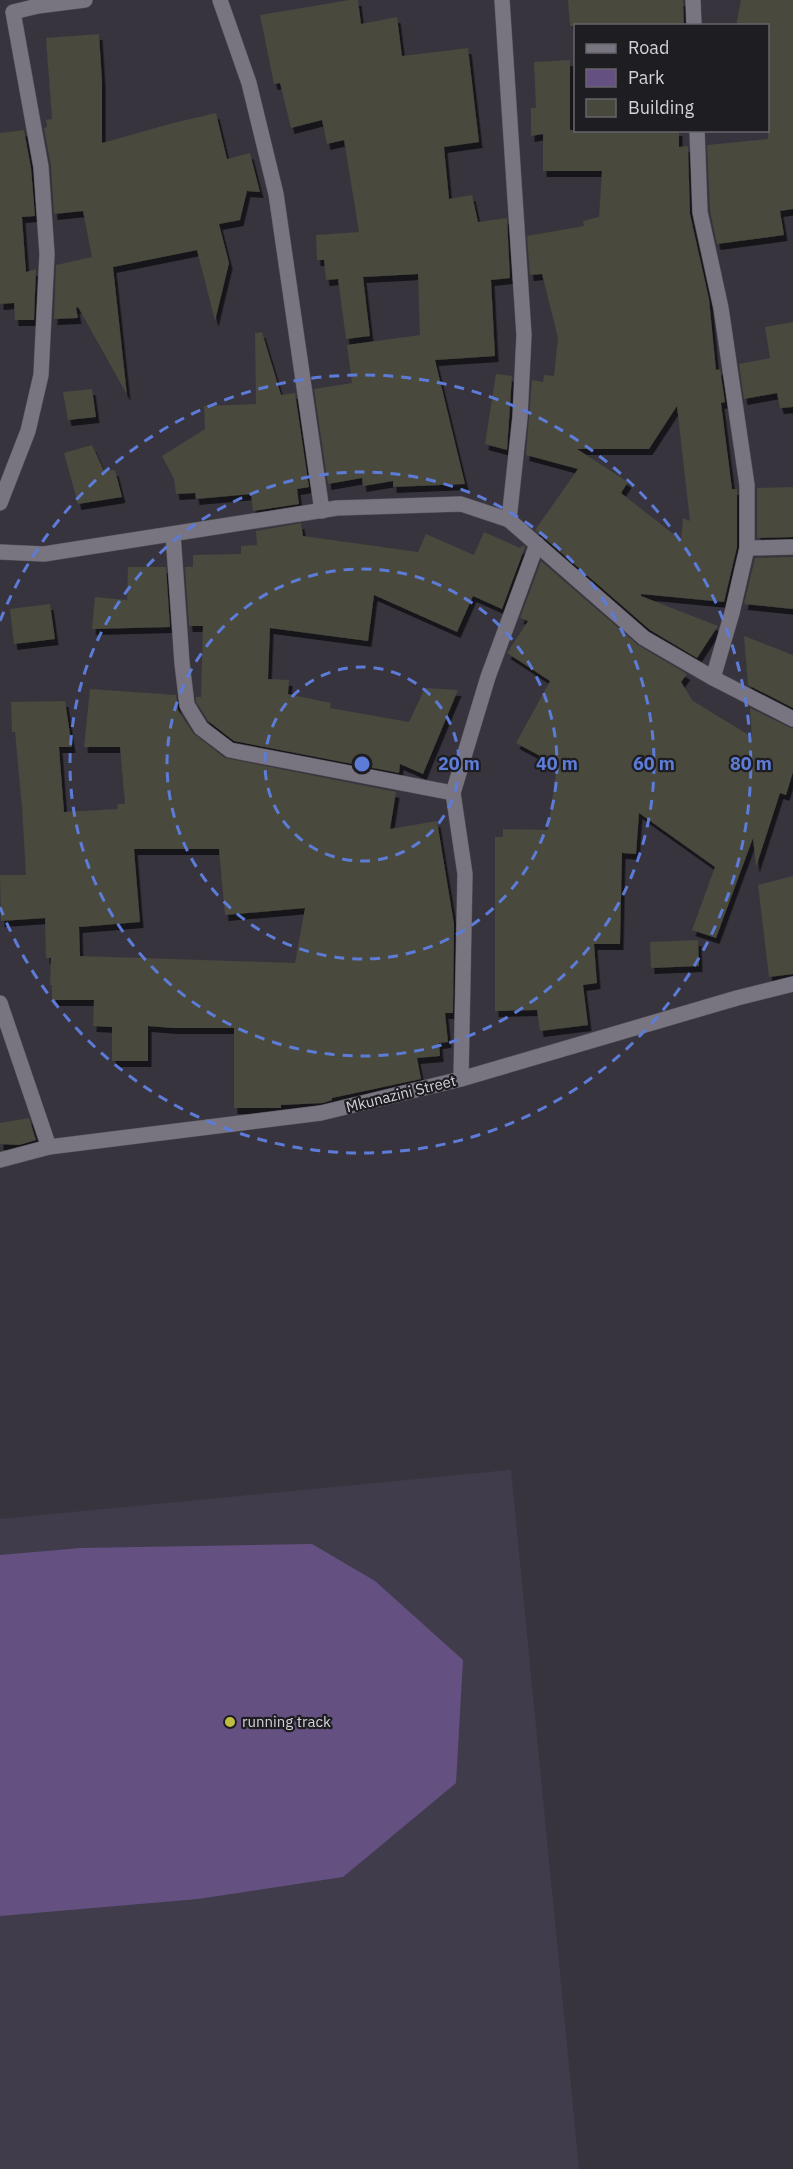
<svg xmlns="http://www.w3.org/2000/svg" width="793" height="2169" viewBox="0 0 793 2169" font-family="'IBM Plex Sans',sans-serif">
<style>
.built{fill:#413c4c}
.green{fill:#645182}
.building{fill:#48483d;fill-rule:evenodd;filter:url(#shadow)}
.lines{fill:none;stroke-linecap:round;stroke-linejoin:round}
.minor-casing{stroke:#55535b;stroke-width:16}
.minor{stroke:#787480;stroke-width:15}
.ring{fill:none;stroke:#5d7cd8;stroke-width:3;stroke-dasharray:10 8}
.poi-dot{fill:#bfbe41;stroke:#1e1d21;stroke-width:2}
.labels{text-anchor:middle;stroke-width:4.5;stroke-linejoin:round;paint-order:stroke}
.street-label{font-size:15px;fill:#d4d2d9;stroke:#1e1d21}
.poi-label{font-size:15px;fill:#d4d2d9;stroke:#1e1d21;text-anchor:start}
.centre{fill:#5d7cd8;stroke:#1e1d21;stroke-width:3}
.ring-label{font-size:18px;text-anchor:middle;font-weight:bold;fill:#5d7cd8;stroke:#1e1d21;stroke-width:4.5;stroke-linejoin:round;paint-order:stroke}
</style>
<defs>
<filter id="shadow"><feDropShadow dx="3.5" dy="6" stdDeviation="0" flood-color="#0009"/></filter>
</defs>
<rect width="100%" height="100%" fill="#38343e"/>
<path class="built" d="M 511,1470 L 579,2169 L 0,2169 L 0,1519 Z"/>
<path class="green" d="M 312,1544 L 375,1581 L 463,1660 L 456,1783 L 343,1877 L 198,1899 L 0,1916 L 0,1555 L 81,1548 Z"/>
<g class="building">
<path d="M 349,0 L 358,0 L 361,24 L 397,17 L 402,56 L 468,48 L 479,142 L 444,147 L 449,199 L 472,195 L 478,222 L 507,218 L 510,278 L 491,280 L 495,356 L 435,360 L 465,484 L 393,487 L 393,481 L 363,486 L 362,478 L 328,484 L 314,389 L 352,383 L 347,345 L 420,335 L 418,274 L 363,277 L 370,336 L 346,339 L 338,279 L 326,280 L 324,260 L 317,260 L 316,235 L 359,232 L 344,140 L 327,144 L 322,120 L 291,128 L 280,83 L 274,84 L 260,15 Z"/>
<path d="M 568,0 L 683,0 L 684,26 L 570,26 Z"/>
<path d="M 741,0 L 793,0 L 793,209 L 780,211 L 784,235 L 717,244 L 710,211 L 707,145 L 768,139 L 768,26 L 736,26 Z"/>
<path d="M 99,34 L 102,81 L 102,143 L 173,123 L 216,113 L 227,159 L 250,153 L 260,192 L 247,191 L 240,220 L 219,224 L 229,263 L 215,321 L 197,250 L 113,267 L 127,395 L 78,307 L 76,308 L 78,318 L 54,319 L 56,265 L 92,257 L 83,211 L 54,214 L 51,166 L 44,128 L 47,127 L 46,120 L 52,119 L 46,38 Z"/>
<path d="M 570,60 L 570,130 L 679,130 L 679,147 L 688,146 L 690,214 L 709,299 L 716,370 L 720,369 L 725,402 L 721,403 L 732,489 L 737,489 L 737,547 L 724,602 L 641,594 L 641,596 L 718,626 L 697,658 L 650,630 L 535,530 L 578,469 L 526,455 L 532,380 L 543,382 L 544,375 L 554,376 L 558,338 L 542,274 L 530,275 L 527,236 L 584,226 L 583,221 L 599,217 L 602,171 L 543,171 L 543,134 L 531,136 L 531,108 L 536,108 L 534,62 ZM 677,406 L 690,521 L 683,518 L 681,540 L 621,493 L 628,482 L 577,449 L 649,449 Z"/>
<path d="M 24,130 L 31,168 L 35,216 L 22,217 L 26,272 L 36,269 L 34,320 L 15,320 L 14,303 L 0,304 L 0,133 Z"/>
<path d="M 793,322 L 793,407 L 780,408 L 777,393 L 744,399 L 739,364 L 770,358 L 765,327 Z"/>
<path d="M 262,332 L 281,395 L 295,393 L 309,487 L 297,489 L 299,504 L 253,511 L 251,494 L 196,499 L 195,493 L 176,494 L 174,479 L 162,456 L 205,429 L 204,406 L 256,404 L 255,333 Z"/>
<path d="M 496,374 L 512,376 L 507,450 L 485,444 Z"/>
<path d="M 92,389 L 96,417 L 68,420 L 63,392 Z"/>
<path d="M 92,445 L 104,471 L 115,470 L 122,497 L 78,504 L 64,453 Z"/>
<path d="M 793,487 L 793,537 L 757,538 L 757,488 Z"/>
<path d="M 301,523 L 303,536 L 418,552 L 426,534 L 474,555 L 484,532 L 520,548 L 523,545 L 525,547 L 502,609 L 473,596 L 457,632 L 374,595 L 368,641 L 270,628 L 268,679 L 289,680 L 288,694 L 331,703 L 330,708 L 409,722 L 425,688 L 458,690 L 423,774 L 400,764 L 399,773 L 234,741 L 208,721 L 196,702 L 196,697 L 201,697 L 203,626 L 189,626 L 185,567 L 193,567 L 193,555 L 241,554 L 241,546 L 257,545 L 256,531 Z"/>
<path d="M 793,557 L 793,609 L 744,604 L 755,558 Z"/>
<path d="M 541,561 L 638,645 L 687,674 L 681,682 L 693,701 L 752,737 L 750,708 L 793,729 L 793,772 L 786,795 L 780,793 L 756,867 L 753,838 L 716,938 L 692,930 L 715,867 L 639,813 L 636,854 L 622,853 L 620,944 L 594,944 L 597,983 L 583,985 L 588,1025 L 540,1031 L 537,1010 L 495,1011 L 495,837 L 503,837 L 503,829 L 548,830 L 557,765 L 516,743 L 550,681 L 507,653 L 528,621 L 520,618 Z"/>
<path d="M 128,567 L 166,567 L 170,627 L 92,629 L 95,597 L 127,600 Z"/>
<path d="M 50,604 L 55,639 L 14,644 L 10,609 Z"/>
<path d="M 744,636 L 793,655 L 793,708 L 748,685 Z"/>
<path d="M 90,689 L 176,695 L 178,710 L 193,733 L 225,758 L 396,792 L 390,829 L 437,821 L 454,924 L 453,1013 L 445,1013 L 448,1042 L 439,1043 L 440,1056 L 417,1058 L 421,1079 L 332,1098 L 332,1100 L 323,1103 L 281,1105 L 281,1108 L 234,1108 L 234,1028 L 173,1028 L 148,1026 L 148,1061 L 112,1061 L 112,1027 L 93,1026 L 94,1000 L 52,1000 L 52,985 L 50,985 L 51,958 L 46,958 L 45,918 L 1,921 L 0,875 L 26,875 L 22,807 L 15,732 L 12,732 L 11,702 L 65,701 L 72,747 L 59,747 L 64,812 L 117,809 L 118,804 L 125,804 L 120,747 L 84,747 ZM 134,849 L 219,849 L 225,915 L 305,908 L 295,963 L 80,956 L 79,927 L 140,922 Z"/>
<path d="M 793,876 L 793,974 L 769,977 L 758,885 Z"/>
<path d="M 698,940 L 699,966 L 651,968 L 650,942 Z"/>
<path d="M 29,1118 L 36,1140 L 19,1145 L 0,1144 L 0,1123 Z"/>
</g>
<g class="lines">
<defs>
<g id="minor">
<path d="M 220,0 L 249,83 L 276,194 L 322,511"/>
<path d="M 502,0 L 524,335 L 520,417 L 509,520"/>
<path d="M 693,0 L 694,26"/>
<path d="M 697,130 L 700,212 L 721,308 L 747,485 L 747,548 L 732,613 L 713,678"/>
<path d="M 0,503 L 28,431 L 41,375 L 47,254 L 41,167 L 13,12 L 38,6 L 85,0"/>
<path d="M 173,534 L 182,663 L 187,705 L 201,728 L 230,750 L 453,793"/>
<path d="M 747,548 L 793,547"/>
<path d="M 0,552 L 44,554 L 337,508 L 461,504 L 509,520 L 644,638 L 713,678 L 793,719"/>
<path d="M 0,1003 L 49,1147"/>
<path d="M 461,1079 L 465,874 L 453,793 L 488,677 L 537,544"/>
<path d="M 0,1160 L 49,1147 L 321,1113 L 461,1079 L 737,998 L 793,984"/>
</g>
</defs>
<use href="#minor" class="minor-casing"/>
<use href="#minor" class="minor"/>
</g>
<g class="ring">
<circle cx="362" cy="764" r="97"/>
<circle cx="362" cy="764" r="195"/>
<circle cx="362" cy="764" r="292"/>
<path d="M0 621A389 389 0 1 1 0 907"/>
</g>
<circle class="poi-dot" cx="230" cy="1722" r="6"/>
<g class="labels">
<g class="street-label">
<text transform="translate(401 1094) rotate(-14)" y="5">Mkunazini Street</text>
</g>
<g class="poi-label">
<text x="242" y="1727">running track</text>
</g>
</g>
<circle cx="362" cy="764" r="9" class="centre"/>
<g class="ring-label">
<text x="459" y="770">20 m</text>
<text x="557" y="770">40 m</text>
<text x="654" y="770">60 m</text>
<text x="751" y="770">80 m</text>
</g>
<rect x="574" y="24" width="195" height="108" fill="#1e1d21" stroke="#67656b" stroke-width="1.5"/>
<rect x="586" y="44" width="30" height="9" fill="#787480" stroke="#67656b" stroke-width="1.5"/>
<text x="628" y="54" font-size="18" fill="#d4d2d9">Road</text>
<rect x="586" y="69" width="30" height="18" fill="#645182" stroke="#67656b" stroke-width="1.5"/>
<text x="628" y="84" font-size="18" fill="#d4d2d9">Park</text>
<rect x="586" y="99" width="30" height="18" fill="#48483d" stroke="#67656b" stroke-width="1.5"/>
<text x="628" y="114" font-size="18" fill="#d4d2d9">Building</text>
</svg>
